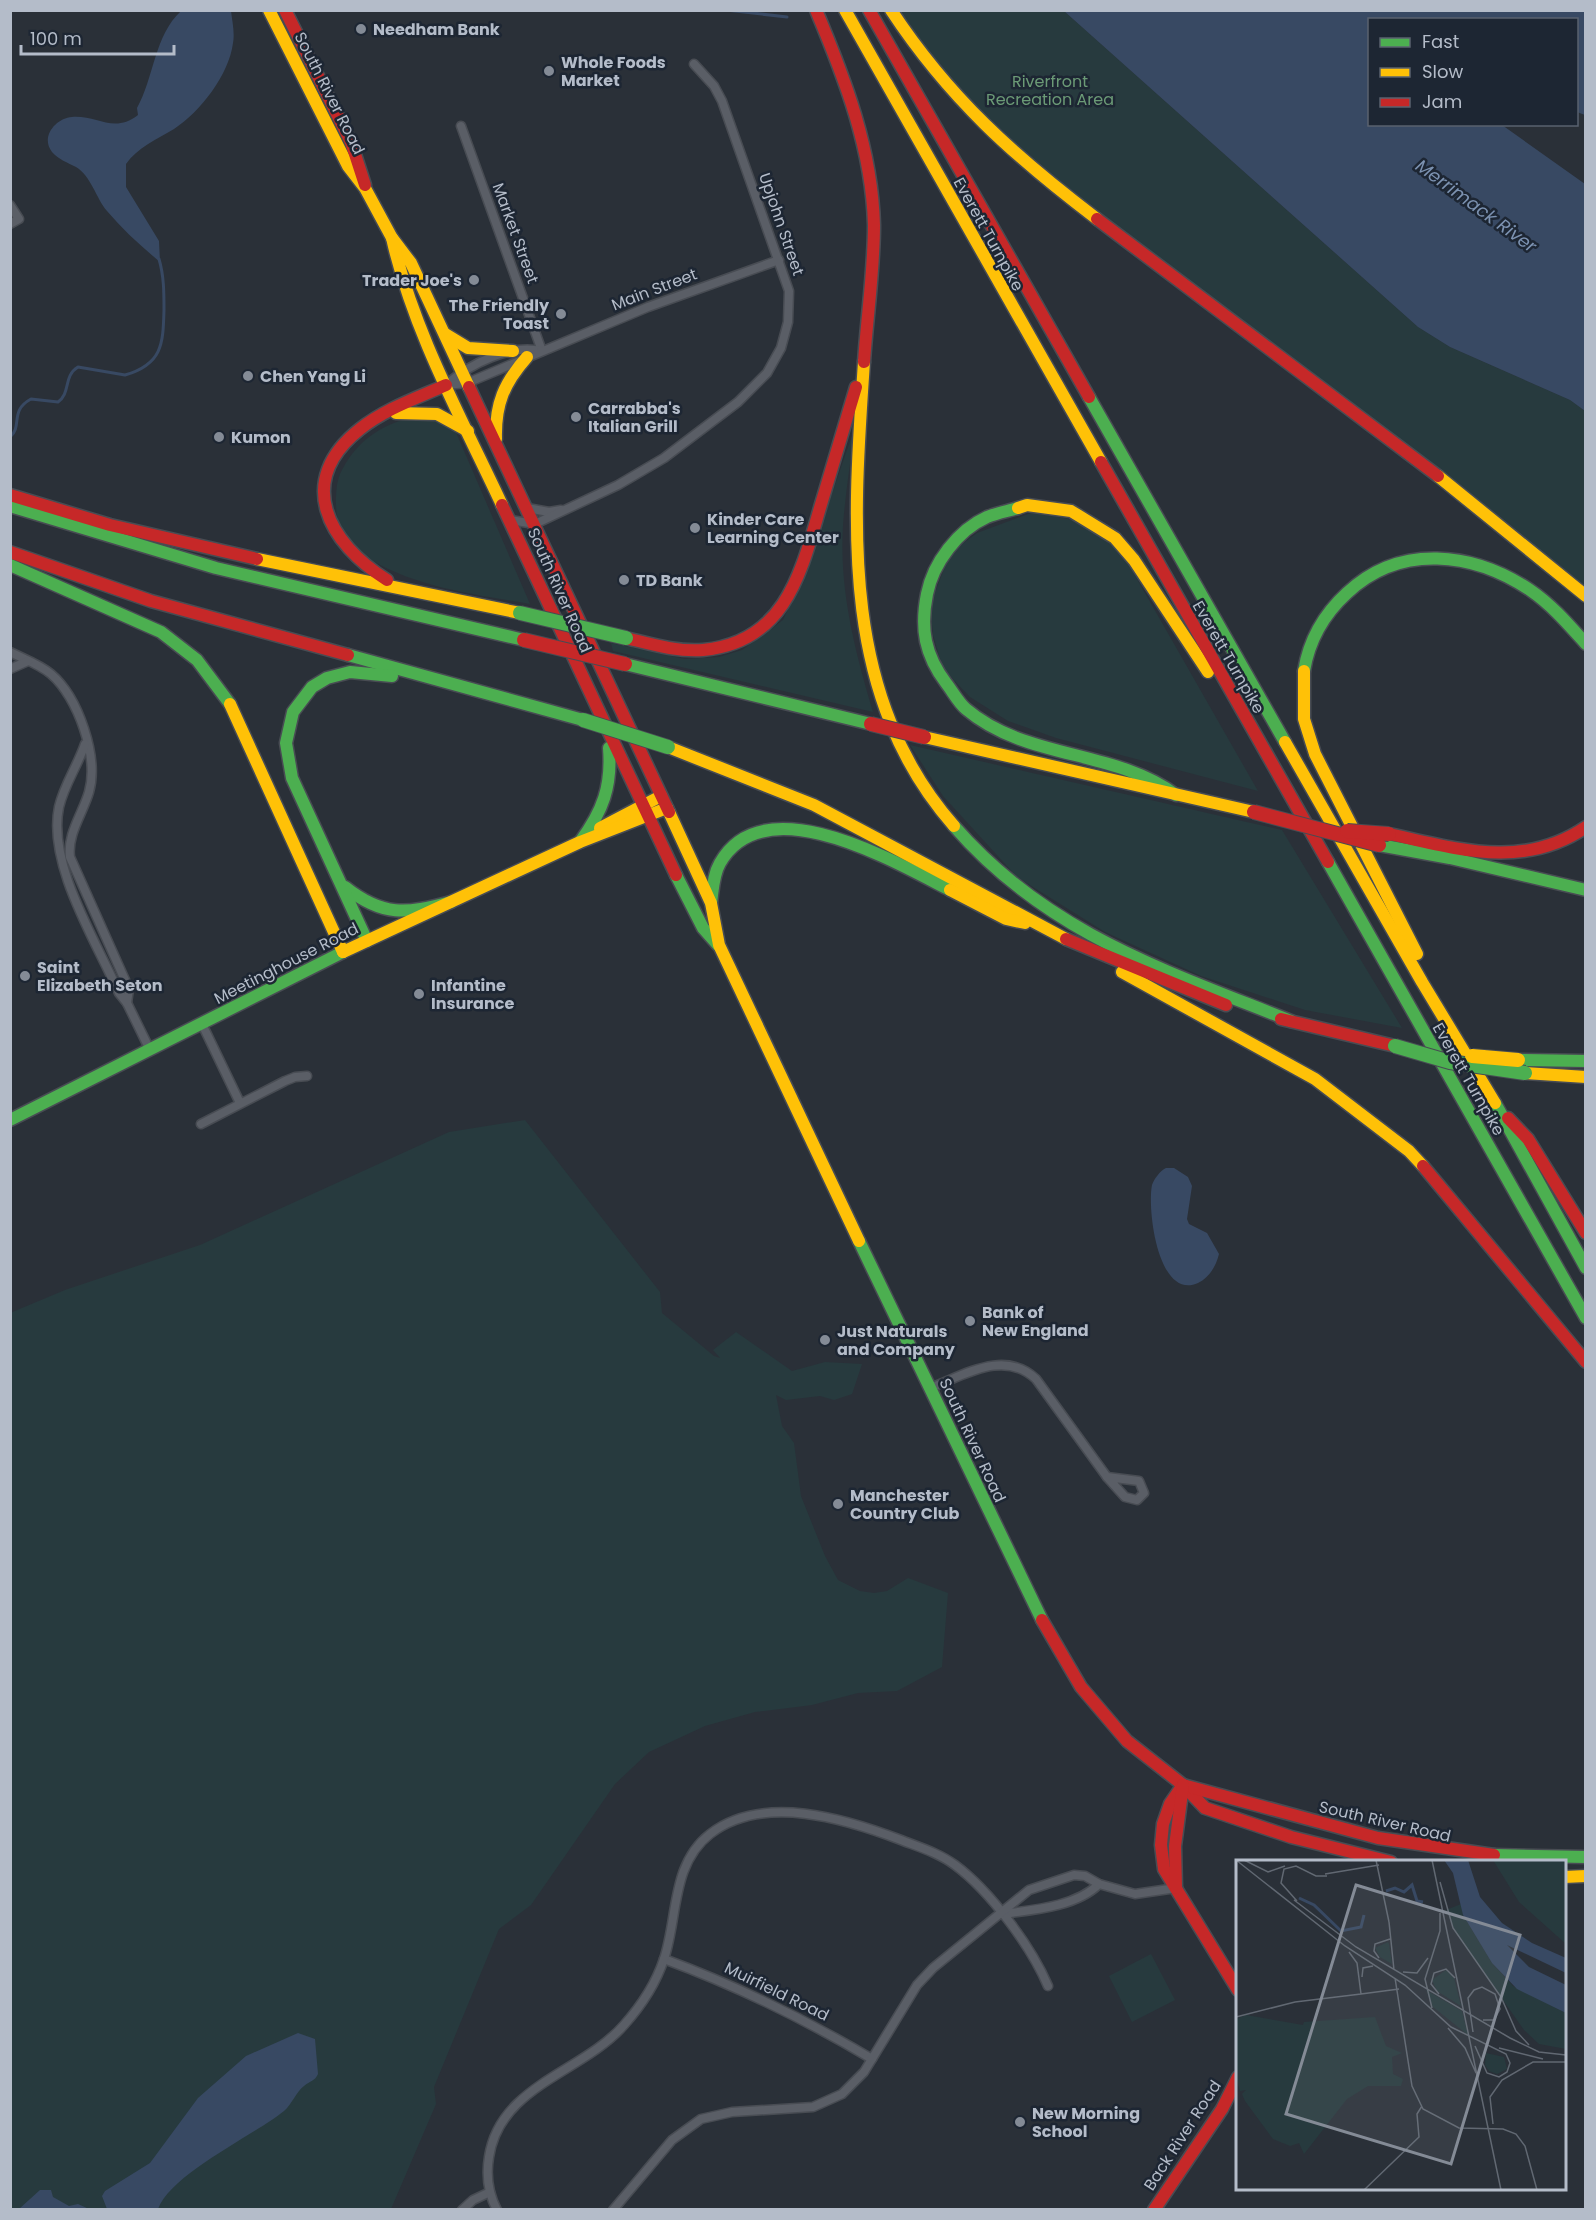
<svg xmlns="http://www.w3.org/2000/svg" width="1596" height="2220" viewBox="0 0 1596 2220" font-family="Poppins,sans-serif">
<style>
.green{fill:#273a3e}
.water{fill:#384963}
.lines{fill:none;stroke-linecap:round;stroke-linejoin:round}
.stream{stroke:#384963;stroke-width:3}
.street-casing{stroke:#484c53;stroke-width:11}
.fast-casing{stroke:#484c53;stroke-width:15}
.slow-casing{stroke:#484c53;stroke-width:15}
.jam-casing{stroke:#484c53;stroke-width:15}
.street{stroke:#5a5e66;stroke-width:8}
.fast{stroke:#4caf50;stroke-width:12}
.slow{stroke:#ffc107;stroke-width:12}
.jam{stroke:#c62828;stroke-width:12}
.fast-bridge-casing{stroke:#474c53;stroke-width:16;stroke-linecap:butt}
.slow-bridge-casing{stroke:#474c53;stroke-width:16;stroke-linecap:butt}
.jam-bridge-casing{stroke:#474c53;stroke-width:16;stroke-linecap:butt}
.fast-bridge{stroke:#4caf50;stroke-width:14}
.slow-bridge{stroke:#ffc107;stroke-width:14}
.jam-bridge{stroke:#c62828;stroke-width:14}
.poi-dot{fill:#848b96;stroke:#1d2633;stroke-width:2}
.labels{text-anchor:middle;stroke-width:5;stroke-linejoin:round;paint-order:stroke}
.poi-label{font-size:16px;font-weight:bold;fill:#b4bcc9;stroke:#1d2633;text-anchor:start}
.park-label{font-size:16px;fill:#6b9a76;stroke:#1d2633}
.street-label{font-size:16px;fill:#b4bcc9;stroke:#1d2633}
.water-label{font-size:18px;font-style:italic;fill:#7c92b1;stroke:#1d2633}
.inset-river{fill:none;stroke:#384963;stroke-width:3}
.inset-road{fill:none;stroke:#616872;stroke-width:1.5}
.view{fill:#848b96;fill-opacity:0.15;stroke:#848b96;stroke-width:3}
.inset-edge{fill:none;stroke:#b4bcc9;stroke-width:3}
</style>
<rect width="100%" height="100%" fill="#2a3038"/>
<g class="green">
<path d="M 895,11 L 1064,11 L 1418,327 L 1450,347 L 1570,400 L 1585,411 L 1585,587 L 1018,155 L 960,101 Z"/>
<path d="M 413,417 L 438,419 L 455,430 L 530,604 C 473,594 412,587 363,555 C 359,552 352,549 349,544 C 341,534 336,518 336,505 C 336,495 336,484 340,474 C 355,442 380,425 413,417 Z"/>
<path d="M 854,430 C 851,462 845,494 843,526 C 839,590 855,651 873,712 L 613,651 L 611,643 L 685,659 L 719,657 L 742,650 L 783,620 L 803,576 Z"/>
<path d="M 1031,513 C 1081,519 1088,522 1125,558 L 1258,791 L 1056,738 L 1008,721 L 970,697 L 943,669 L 933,635 L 930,605 L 946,564 L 959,546 L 977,533 Z"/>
<path d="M 910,745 L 1282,830 L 1402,1028 L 1305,1010 L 1201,976 L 1105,932 L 1017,877 L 943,796 Z"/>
<path d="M 525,1120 L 660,1292 L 662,1313 L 714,1356 L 720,1358 L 713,1350 L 736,1332 L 792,1371 L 825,1362 L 862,1364 L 852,1394 L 834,1400 L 820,1396 L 786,1400 L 776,1395 L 782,1426 L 794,1443 L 801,1496 L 825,1556 L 838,1580 L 860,1591 L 874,1593 L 887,1591 L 908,1578 L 948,1593 L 942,1667 L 897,1691 L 858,1693 L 812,1705 L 755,1712 L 705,1726 L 649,1752 L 615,1784 L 531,1905 L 499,1929 L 434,2087 L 436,2104 L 391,2209 L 11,2209 L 10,1313 L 65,1290 L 200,1245 L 449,1132 Z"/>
<path d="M 1151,1954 L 1175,2000 L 1132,2022 L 1109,1976 Z"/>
</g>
<g class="water">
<path d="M 181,11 L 231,11 C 232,20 235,33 233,43 C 229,75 200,112 174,129 C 157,139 137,148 126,164 L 126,187 L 159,241 L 160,262 C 142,247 123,230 107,211 C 96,198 91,176 76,167 C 68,163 58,159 52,152 C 40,137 56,118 72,117 C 97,115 114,134 138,115 L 137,108 C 154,78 154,36 181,11 Z"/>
<path d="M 1064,11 L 1585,11 L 1585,115 L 1577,112 L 1576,20 L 1370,20 L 1370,124 L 1502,125 L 1585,184 L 1585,411 L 1570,400 L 1450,347 L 1418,327 Z"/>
<path d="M 1166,1168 L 1174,1168 L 1188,1177 L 1192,1186 L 1187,1219 L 1189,1224 L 1207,1233 L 1219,1254 C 1216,1266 1210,1277 1198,1283 C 1158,1301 1147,1209 1152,1185 C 1154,1179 1160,1171 1166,1168 Z"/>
<path d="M 298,2033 L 315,2039 L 318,2074 C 315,2081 310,2081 304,2086 C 296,2092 292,2104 284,2111 C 253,2136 172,2173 158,2209 L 107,2209 L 102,2196 L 105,2191 L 150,2163 L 198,2098 L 246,2056 Z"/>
<path d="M 40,2190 L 51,2190 L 53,2197 L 69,2206 L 78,2204 L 89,2209 L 19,2209 Z"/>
</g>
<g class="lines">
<g class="stream">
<path d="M 726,10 L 787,17"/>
<path d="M 10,437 C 23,426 9,411 31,399 L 58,402 C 71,393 63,376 78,367 L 125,375 C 163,364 163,343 164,310 C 164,293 164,276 159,259"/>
</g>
<defs>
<g id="street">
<path d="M 461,126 L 542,351"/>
<path d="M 10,205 L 19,219 L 10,224"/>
<path d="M 447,384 C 470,364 510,344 541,351"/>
<path d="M 446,385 L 467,383 L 648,307 L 779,260"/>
<path d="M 527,508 L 549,512 L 561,510"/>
<path d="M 510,520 L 535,524 L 618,485 L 664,458 L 738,402 L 767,373 L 781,348 L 788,322 L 789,291 L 722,101 L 714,86 L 694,64"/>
<path d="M 10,652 C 24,659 39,664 51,674 C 78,697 99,757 89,792 C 83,813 67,834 70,857 L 129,989 L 127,1003"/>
<path d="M 10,669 L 28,661"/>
<path d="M 85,744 C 78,765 64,785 59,807 C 47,864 96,941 119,993 L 127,1003 L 150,1050"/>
<path d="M 202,1024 L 240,1103"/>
<path d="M 201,1124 L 285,1081 L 295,1077 L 307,1076"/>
<path d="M 930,1388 C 965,1375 1004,1349 1036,1379 L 1107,1477"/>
<path d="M 1107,1477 L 1139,1481 L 1144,1493 L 1137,1500 L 1125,1497 Z"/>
<path d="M 1002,1914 C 1032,1910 1076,1907 1099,1884"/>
<path d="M 664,1959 C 740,1987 803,2018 872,2059"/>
<path d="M 462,2210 L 473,2200 L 490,2192"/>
<path d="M 497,2210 C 488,2193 486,2175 489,2157 C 500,2085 582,2073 624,2025 C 641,2006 656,1983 664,1959 C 678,1918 671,1864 710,1834 C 763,1793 846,1819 901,1840 C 919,1847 939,1853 955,1865 C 990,1891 1031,1946 1048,1986"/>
<path d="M 613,2210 L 672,2140 L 701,2119 L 732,2112 L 813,2107 L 842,2094 L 864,2072 L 917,1985 L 933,1968 L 1029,1890 L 1074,1875 L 1085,1876 L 1099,1884 L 1135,1894 L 1176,1888"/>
</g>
<g id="fast">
<path d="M 1089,397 L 1285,742"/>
<path d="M 10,506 L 216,568 L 524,640"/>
<path d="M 1018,508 C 1008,511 997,513 987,517 C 958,530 933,563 927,594 C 920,629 925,655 946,683 C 953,692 958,702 966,709 C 1026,760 1114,749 1176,795"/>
<path d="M 10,565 L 161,632 L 197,660 L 230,704"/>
<path d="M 348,655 L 583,720"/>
<path d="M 625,664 L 871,724"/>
<path d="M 1304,671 C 1309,640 1323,615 1347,593 C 1400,543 1473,552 1530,590 C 1552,605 1569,625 1586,644"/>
<path d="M 954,826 C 1047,933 1164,970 1291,1021"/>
<path d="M 580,842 C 603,811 612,786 609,748"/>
<path d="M 1379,845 L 1450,858 L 1586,890"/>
<path d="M 1328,862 L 1586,1318"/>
<path d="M 676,875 L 703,928 L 718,945"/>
<path d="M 345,887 C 383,917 406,914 451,902"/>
<path d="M 711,903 C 713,890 713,875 720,863 C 764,785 895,862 950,890"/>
<path d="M 367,941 L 292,778 L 286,743 L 293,712 L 312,687 L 327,678 L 350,672 L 392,676"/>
<path d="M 1518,1060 L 1586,1061"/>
<path d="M 1495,1103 L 1586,1268"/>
<path d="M 10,1120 L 343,952"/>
<path d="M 859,1241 L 1042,1620"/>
<path d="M 1494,1855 L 1586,1857"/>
</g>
<g id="slow">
<path d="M 269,10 L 348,166 L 365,188 L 392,238 L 411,263 L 469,387"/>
<path d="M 845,10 L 1101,462"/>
<path d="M 891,10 C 949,98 1014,156 1097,219"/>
<path d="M 392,238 C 413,331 462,419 502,505"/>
<path d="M 445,334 L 468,348 L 513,351"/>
<path d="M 864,362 C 853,524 839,695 954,826"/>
<path d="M 396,413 L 437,414 L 468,431"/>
<path d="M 496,439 C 495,404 504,383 527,357"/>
<path d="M 1438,476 L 1586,596"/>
<path d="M 1018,508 L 1027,505 L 1071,511 L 1115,538 L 1134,560 L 1208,672"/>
<path d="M 257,559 L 520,613"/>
<path d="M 1304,671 L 1304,719 L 1315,754 L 1417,954"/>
<path d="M 230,704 L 343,952"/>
<path d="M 924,737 L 1254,812"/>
<path d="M 1285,742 L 1422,982 L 1495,1103"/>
<path d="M 668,747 L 814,805 L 1066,939"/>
<path d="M 669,812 L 711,903 L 719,945 L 859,1241"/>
<path d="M 600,828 L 661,796"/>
<path d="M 950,890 L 1006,919 L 1025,923"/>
<path d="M 343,952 L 580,842 L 667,808"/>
<path d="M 1122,972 L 1315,1079 L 1409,1151 L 1423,1166"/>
<path d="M 1525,1073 L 1586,1077"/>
<path d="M 1564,1877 L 1586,1876"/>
</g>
<g id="jam">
<path d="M 285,10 L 351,142 L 365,185"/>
<path d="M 816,10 C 845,79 872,149 874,225 C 874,271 867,316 864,362"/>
<path d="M 869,10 L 1089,397"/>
<path d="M 1097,219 L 1438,476"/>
<path d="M 469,387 L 669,812"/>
<path d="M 1101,462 L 1328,862"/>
<path d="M 10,495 L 110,525 L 257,559"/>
<path d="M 502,505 L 676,875"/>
<path d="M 10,552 L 151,601 L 348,655"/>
<path d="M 387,580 C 328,543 294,481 360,429 C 385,409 417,398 446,385"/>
<path d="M 626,638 C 651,644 677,652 703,650 C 788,642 802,568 822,501 C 833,463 845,425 856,387"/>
<path d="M 1389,834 C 1458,849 1523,870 1586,827"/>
<path d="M 1066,939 L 1226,1005"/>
<path d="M 1281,1019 L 1395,1046"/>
<path d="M 1508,1118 L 1528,1139 L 1586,1233"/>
<path d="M 1423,1166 L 1586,1362"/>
<path d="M 1042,1620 L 1081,1687 L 1127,1741 L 1183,1785 L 1205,1808 L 1291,1837 L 1391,1862"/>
<path d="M 1183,1785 L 1170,1804 L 1163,1824 L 1161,1845 L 1164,1869 L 1238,1990"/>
<path d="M 1183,1785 L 1378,1838 L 1494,1855"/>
<path d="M 1176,1888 L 1175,1846 L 1183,1785"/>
<path d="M 1154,2210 L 1222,2109 L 1238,2077"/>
</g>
</defs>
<use href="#street" class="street-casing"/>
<use href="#fast" class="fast-casing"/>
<use href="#slow" class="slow-casing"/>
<use href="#jam" class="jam-casing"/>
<use href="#street" class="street"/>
<use href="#fast" class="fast"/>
<use href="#slow" class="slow"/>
<use href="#jam" class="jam"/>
<defs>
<g id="fast-bridge">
<path d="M 520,613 L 626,638"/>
<path d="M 583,720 L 668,747"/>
<path d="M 1395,1046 L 1450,1062 L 1525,1073"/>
</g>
<path id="slow-bridge" d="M 1472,1056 L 1518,1060"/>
<g id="jam-bridge">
<path d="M 524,640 L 625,664"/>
<path d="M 871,724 L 924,737"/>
<path d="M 1254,812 L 1379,845"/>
<path d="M 1347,831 L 1389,834"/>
</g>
</defs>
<use href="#fast-bridge" class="fast-bridge-casing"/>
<use href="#slow-bridge" class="slow-bridge-casing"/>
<use href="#jam-bridge" class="jam-bridge-casing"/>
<use href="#fast-bridge" class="fast-bridge"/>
<use href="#slow-bridge" class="slow-bridge"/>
<use href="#jam-bridge" class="jam-bridge"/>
</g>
<g class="poi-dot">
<circle cx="361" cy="29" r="6"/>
<circle cx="549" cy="71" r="6"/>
<circle cx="474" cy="280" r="6"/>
<circle cx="561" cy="314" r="6"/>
<circle cx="248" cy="376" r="6"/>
<circle cx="576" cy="417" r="6"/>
<circle cx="219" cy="437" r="6"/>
<circle cx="695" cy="528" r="6"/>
<circle cx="624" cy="580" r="6"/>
<circle cx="25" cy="976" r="6"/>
<circle cx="419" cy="994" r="6"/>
<circle cx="970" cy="1321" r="6"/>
<circle cx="825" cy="1340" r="6"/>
<circle cx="838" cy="1504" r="6"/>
<circle cx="1020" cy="2122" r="6"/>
</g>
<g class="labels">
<g class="poi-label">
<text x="373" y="35">Needham Bank</text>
<text x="561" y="68">Whole Foods<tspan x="561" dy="18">Market</tspan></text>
<text x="462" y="286" text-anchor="end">Trader Joe's</text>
<text x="549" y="311" text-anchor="end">The Friendly<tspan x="549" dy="18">Toast</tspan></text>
<text x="260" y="382">Chen Yang Li</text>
<text x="588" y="414">Carrabba's<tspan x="588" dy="18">Italian Grill</tspan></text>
<text x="231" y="443">Kumon</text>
<text x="707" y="525">Kinder Care<tspan x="707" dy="18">Learning Center</tspan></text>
<text x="636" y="586">TD Bank</text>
<text x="37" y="973">Saint<tspan x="37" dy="18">Elizabeth Seton</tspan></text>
<text x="431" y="991">Infantine<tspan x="431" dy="18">Insurance</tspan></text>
<text x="982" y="1318">Bank of<tspan x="982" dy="18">New England</tspan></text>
<text x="837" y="1337">Just Naturals<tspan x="837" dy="18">and Company</tspan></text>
<text x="850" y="1501">Manchester<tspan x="850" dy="18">Country Club</tspan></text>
<text x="1032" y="2119">New Morning<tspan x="1032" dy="18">School</tspan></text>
</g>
<g class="park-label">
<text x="1050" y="87">Riverfront<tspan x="1050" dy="18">Recreation Area</tspan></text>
</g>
<g class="street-label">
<text transform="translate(330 93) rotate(63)" y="6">South River Road</text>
<text transform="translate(782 224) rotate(71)" y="6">Upjohn Street</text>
<text transform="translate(516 233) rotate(70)" y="6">Market Street</text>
<text transform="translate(989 234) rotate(61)" y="6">Everett Turnpike</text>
<text transform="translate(654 289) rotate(-21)" y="6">Main Street</text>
<text transform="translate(560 590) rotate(66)" y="6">South River Road</text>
<text transform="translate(1229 657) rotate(60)" y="6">Everett Turnpike</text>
<text transform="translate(286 963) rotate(-27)" y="6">Meetinghouse Road</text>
<text transform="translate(1469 1079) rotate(60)" y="6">Everett Turnpike</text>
<text transform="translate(973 1440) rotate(65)" y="6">South River Road</text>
<text transform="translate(1385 1821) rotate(13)" y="6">South River Road</text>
<text transform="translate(777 1991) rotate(26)" y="6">Muirfield Road</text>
<text transform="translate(1182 2135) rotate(-57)" y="6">Back River Road</text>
</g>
<g class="water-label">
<text transform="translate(1476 206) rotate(36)" y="6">Merrimack River</text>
</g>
</g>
<g transform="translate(1236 1860)">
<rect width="330" height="330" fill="#2a3038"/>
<path d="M 257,0 L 330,0 L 330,84 L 283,42 ZM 225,44 L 227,55 L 256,103 L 277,126 L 330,153 L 330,189 L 303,184 L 288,170 L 220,73 L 210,50 ZM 152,82 L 153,84 L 156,104 L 144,97 L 139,88 ZM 210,110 L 218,118 L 225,146 L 201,131 L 196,120 ZM 190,130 L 226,151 L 232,175 L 197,147 ZM 10,155 L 67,165 L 68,162 L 139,157 L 150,186 L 166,193 L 156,197 L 157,214 L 167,219 L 165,226 L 132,226 L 111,239 L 68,294 L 63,283 L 54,286 L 37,279 L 9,241 L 6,234 L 10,230 L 4,231 L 0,218 L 0,159 ZM 250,193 L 268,197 L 271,209 L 261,214 L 253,211 L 249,205 Z" fill="#273a3e"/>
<path d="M 208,0 L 232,0 L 244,37 L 266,63 L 296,83 L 330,98 L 330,113 L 271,85 L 293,107 L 330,125 L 330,153 L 281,129 L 256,103 L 227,55 L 217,13 Z" fill="#384963"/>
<path class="inset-river" d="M 150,31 L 159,28 L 168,32 L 176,25 L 181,41 L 187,42M 63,38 L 78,45 L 105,71 L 125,67 L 128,55"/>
<path class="inset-road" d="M 0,0 L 109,86 L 169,125 L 215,167 L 270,194 L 274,203 L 271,212 L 263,217 L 251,213 L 239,186M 8,0 L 32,12 L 49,6M 140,0 L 153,62M 196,0 L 265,330M 89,14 L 143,5M 204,22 L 217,68 L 265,137 L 280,171 L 293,185M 58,40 L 120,87 L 274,178 L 303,192 L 330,195M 61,41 L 45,23 L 48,9 L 60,6 L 80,16 L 91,16M 153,62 L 158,110M 113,92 L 121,103 L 125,134M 143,98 L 138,91 L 139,84 L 154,79M 167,112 L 181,113 L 192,98M 126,117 L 127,108 L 137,106M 159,118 L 176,226 L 187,249 L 223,268 L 267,269 L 280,274 L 289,286 L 301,330M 125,134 L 163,129M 203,134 L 195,124 L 198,113 L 210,109 L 219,118M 196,148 L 189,119 L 204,71 L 204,53M 0,157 L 59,142 L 125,134M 212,168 L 229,188 L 240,213M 237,172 L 232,138 L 238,130 L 246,127 L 259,134 L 264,149 L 258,160 L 247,160M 263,188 L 307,199M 257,264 L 254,237 L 266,220 L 297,202 L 330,202M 128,330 L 183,277 L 181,254 L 186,246"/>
<path class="view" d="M 120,25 L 284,75 L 215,304 L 50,254 Z"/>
<rect width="330" height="330" class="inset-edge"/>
</g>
<rect width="1596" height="2220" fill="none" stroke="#b4bcc9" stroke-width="24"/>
<rect x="1368" y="18" width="210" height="108" fill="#1d2633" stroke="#59626f" stroke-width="1.5"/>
<rect x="1380" y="38" width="30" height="9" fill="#4caf50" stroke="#59626f" stroke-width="1.5"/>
<text x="1422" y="48" font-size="18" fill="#b4bcc9">Fast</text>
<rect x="1380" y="68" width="30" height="9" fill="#ffc107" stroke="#59626f" stroke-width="1.5"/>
<text x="1422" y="78" font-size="18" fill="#b4bcc9">Slow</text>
<rect x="1380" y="98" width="30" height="9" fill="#c62828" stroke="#59626f" stroke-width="1.5"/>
<text x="1422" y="108" font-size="18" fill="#b4bcc9">Jam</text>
<path d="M21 45v9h153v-9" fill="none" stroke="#b4bcc9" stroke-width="3"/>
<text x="30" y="45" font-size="18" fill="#b4bcc9" stroke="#1d2633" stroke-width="4.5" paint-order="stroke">100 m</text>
</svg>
